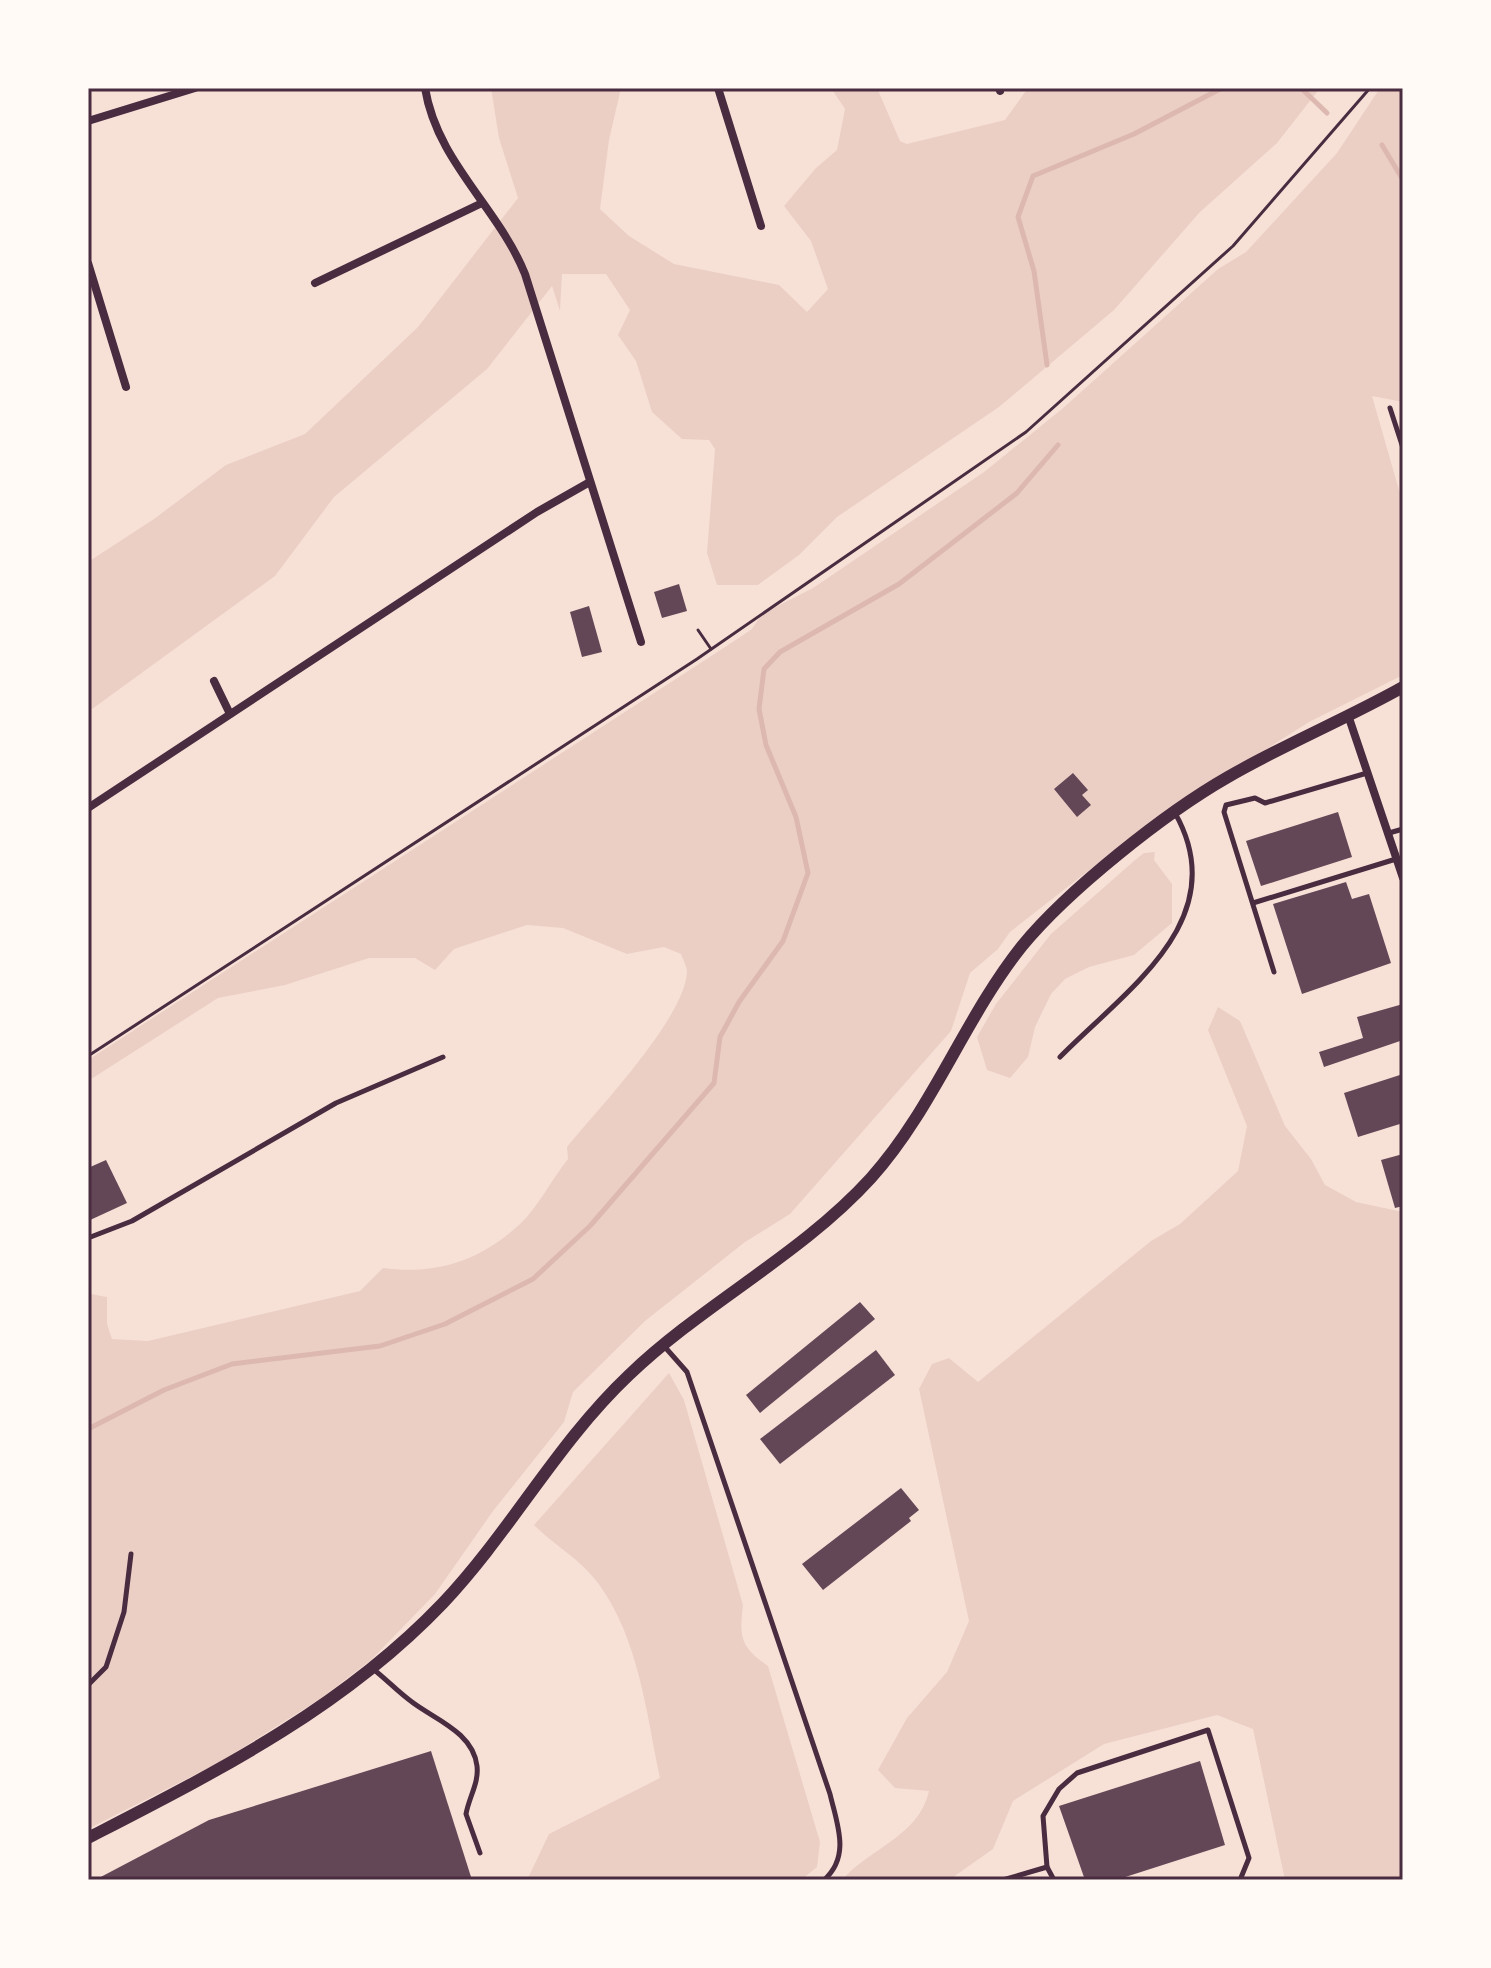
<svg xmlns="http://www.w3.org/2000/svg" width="1491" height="1968" viewBox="0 0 1491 1968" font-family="'Noto Sans',sans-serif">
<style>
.green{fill:#ebcfc5}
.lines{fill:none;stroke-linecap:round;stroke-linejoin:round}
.stream{stroke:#dcb8b0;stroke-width:5}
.building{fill:#644757}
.path{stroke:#4a2c40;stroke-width:3}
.service{stroke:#4a2c40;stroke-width:5}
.minor{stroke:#4a2c40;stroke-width:8}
.tertiary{stroke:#4a2c40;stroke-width:12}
.neatline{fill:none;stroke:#4a2c40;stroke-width:3}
</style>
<rect width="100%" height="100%" fill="#f7e1d7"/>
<g class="green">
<path d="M 491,88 L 621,88 L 609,140 L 600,209 L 629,236 L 674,264 L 779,285 L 807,312 L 828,289 L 811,241 L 784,206 L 816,168 L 837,150 L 845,109 L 831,88 L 877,88 L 900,141 L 907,144 L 1005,120 L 1028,88 L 1320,88 L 1277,143 L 1200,212 L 1114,310 L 999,407 L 837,517 L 799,555 L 758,585 L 717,585 L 707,553 L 715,449 L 709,440 L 682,439 L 652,412 L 636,361 L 618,335 L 630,310 L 606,274 L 562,274 L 560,311 L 552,286 L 487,369 L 334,497 L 275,576 L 88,712 L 88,562 L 154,519 L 226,465 L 305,434 L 418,327 L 518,198 L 499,138 Z"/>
<path d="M 1380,88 L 1403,88 L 1403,402 L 1372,396 L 1403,504 L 1403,675 L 1309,722 L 1148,824 L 1010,932 L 998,949 L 970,973 L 951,1031 L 790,1214 L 745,1242 L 645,1321 L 573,1392 L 564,1422 L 493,1511 L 435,1594 L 371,1660 L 320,1699 L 220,1762 L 88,1829 L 91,1294 L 107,1297 L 107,1324 L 112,1339 L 148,1341 L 360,1291 L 383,1268 C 436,1275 480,1261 520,1224 C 538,1207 552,1179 568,1159 L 567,1147 C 597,1110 685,1018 687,972 C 687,967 683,959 681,954 L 664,947 L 627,954 L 563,928 L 527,925 L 454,949 L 435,970 L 415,958 L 369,958 L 285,985 L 218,998 L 88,1081 L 88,1060 L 722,649 L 752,629 L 762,614 L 813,588 L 984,472 L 1062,409 L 1218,269 L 1246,252 L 1337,153 Z"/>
<path d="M 1155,852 L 1154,860 L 1172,884 L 1172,923 L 1134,955 L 1089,967 L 1065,979 L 1051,994 L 1035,1027 L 1028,1057 L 1010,1078 L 987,1070 L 977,1037 L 996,1004 L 1051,934 L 1135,860 L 1144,853 Z"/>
<path d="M 1218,1007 L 1240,1021 L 1285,1126 L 1311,1159 L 1325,1185 L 1356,1202 L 1403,1212 L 1403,1880 L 1285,1880 L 1253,1729 L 1217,1715 L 1104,1744 L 1013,1801 L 993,1849 L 949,1880 L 842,1880 C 870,1848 919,1836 929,1791 L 895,1788 L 878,1770 L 907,1718 L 947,1672 L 969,1621 L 919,1389 L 932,1364 L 949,1358 L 978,1382 L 1151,1241 L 1180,1224 L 1238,1171 L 1247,1126 L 1208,1030 Z"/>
<path d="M 669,1373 L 684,1400 L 743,1605 C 739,1638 741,1647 768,1666 L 820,1842 L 817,1867 L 801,1880 L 527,1880 L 549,1834 L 660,1778 C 646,1712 639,1639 598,1583 C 578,1557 555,1546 534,1525 Z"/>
</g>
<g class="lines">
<g class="stream">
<path d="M 1301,88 L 1327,113"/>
<path d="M 1382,145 L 1403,180"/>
<path d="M 1047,365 L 1034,271 L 1018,217 L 1033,176 L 1134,134 L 1222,88"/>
<path d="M 88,1429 L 164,1390 L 232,1364 L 380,1346 L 445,1324 L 533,1279 L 590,1226 L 714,1083 L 720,1037 L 739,1002 L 783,941 L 808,873 L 796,817 L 766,745 L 759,709 L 764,669 L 780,652 L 899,584 L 1017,493 L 1058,445"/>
</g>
</g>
<g class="building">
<path d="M 679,584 L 687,611 L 662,618 L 654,592 Z"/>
<path d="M 589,606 L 602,652 L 582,657 L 570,612 Z"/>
<path d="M 1073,773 L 1088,790 L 1082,795 L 1091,805 L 1077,817 L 1054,789 Z"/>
<path d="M 1338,812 L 1352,857 L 1261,886 L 1246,841 Z"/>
<path d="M 1346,882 L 1352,899 L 1369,894 L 1391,963 L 1302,994 L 1273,904 Z"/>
<path d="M 1403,1004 L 1403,1040 L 1324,1067 L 1319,1052 L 1363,1038 L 1357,1017 Z"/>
<path d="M 1403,1074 L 1403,1123 L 1358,1137 L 1344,1093 Z"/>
<path d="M 1403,1154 L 1403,1206 L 1395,1208 L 1381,1160 Z"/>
<path d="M 106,1160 L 127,1203 L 88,1221 L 88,1168 Z"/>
<path d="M 860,1302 L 875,1319 L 760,1413 L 746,1395 Z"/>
<path d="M 876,1350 L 895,1375 L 780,1464 L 760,1439 Z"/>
<path d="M 901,1488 L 919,1510 L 909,1518 L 911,1521 L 823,1590 L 802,1564 Z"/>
<path d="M 431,1751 L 472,1880 L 95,1880 L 209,1820 Z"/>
<path d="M 1200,1761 L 1225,1845 L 1116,1880 L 1085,1880 L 1059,1806 Z"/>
</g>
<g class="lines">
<g class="path">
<path d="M 698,630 L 711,649"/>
<path d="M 88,1056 L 697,659 L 1026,432 L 1233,246 L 1370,88"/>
</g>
<g class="service">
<path d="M 1390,408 L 1403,448"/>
<path d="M 1389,833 L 1403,829"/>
<path d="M 1253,903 L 1396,859"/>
<path d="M 1274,972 L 1224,812 L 1226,805 L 1255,798 L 1265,803 L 1367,773"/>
<path d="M 1060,1057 C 1126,990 1235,919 1175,813"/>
<path d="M 88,1238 L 132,1221 L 336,1103 L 443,1057"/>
<path d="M 664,1346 L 687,1372 L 830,1794 C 837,1824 851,1856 824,1880"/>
<path d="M 373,1669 C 386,1679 398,1692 412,1702 C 434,1719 473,1732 477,1766 C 479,1783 469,1797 466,1814 L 480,1853"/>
<path d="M 88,1685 L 106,1667 L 124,1612 L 131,1554"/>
<path d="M 1047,1867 L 1043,1816 L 1059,1789 L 1077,1773 L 1208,1730 L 1249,1858 L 1240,1880"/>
<path d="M 1003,1880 L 1047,1867 L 1054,1880"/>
</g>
<g class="minor">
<path d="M 425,88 C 437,162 498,207 525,274 L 641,642"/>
<path d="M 718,88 L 761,226"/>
<path d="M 999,88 L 1000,91"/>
<path d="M 88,121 L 195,88"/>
<path d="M 88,263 L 126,387"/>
<path d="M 315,283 L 482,203"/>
<path d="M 214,681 L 230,714"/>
<path d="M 1349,718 L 1403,878"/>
<path d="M 88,808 L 537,512 L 588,483"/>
</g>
<path class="tertiary" d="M 88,1838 C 216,1772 342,1709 443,1603 C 511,1531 557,1443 629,1375 C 704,1303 801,1255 871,1178 C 933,1109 964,1019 1022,946 C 1068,890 1165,813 1228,777 C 1285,744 1346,719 1403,687"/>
</g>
<rect width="1491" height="1968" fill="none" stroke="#fffaf5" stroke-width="180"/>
<rect x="90" y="90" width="1311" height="1788" class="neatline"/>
</svg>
